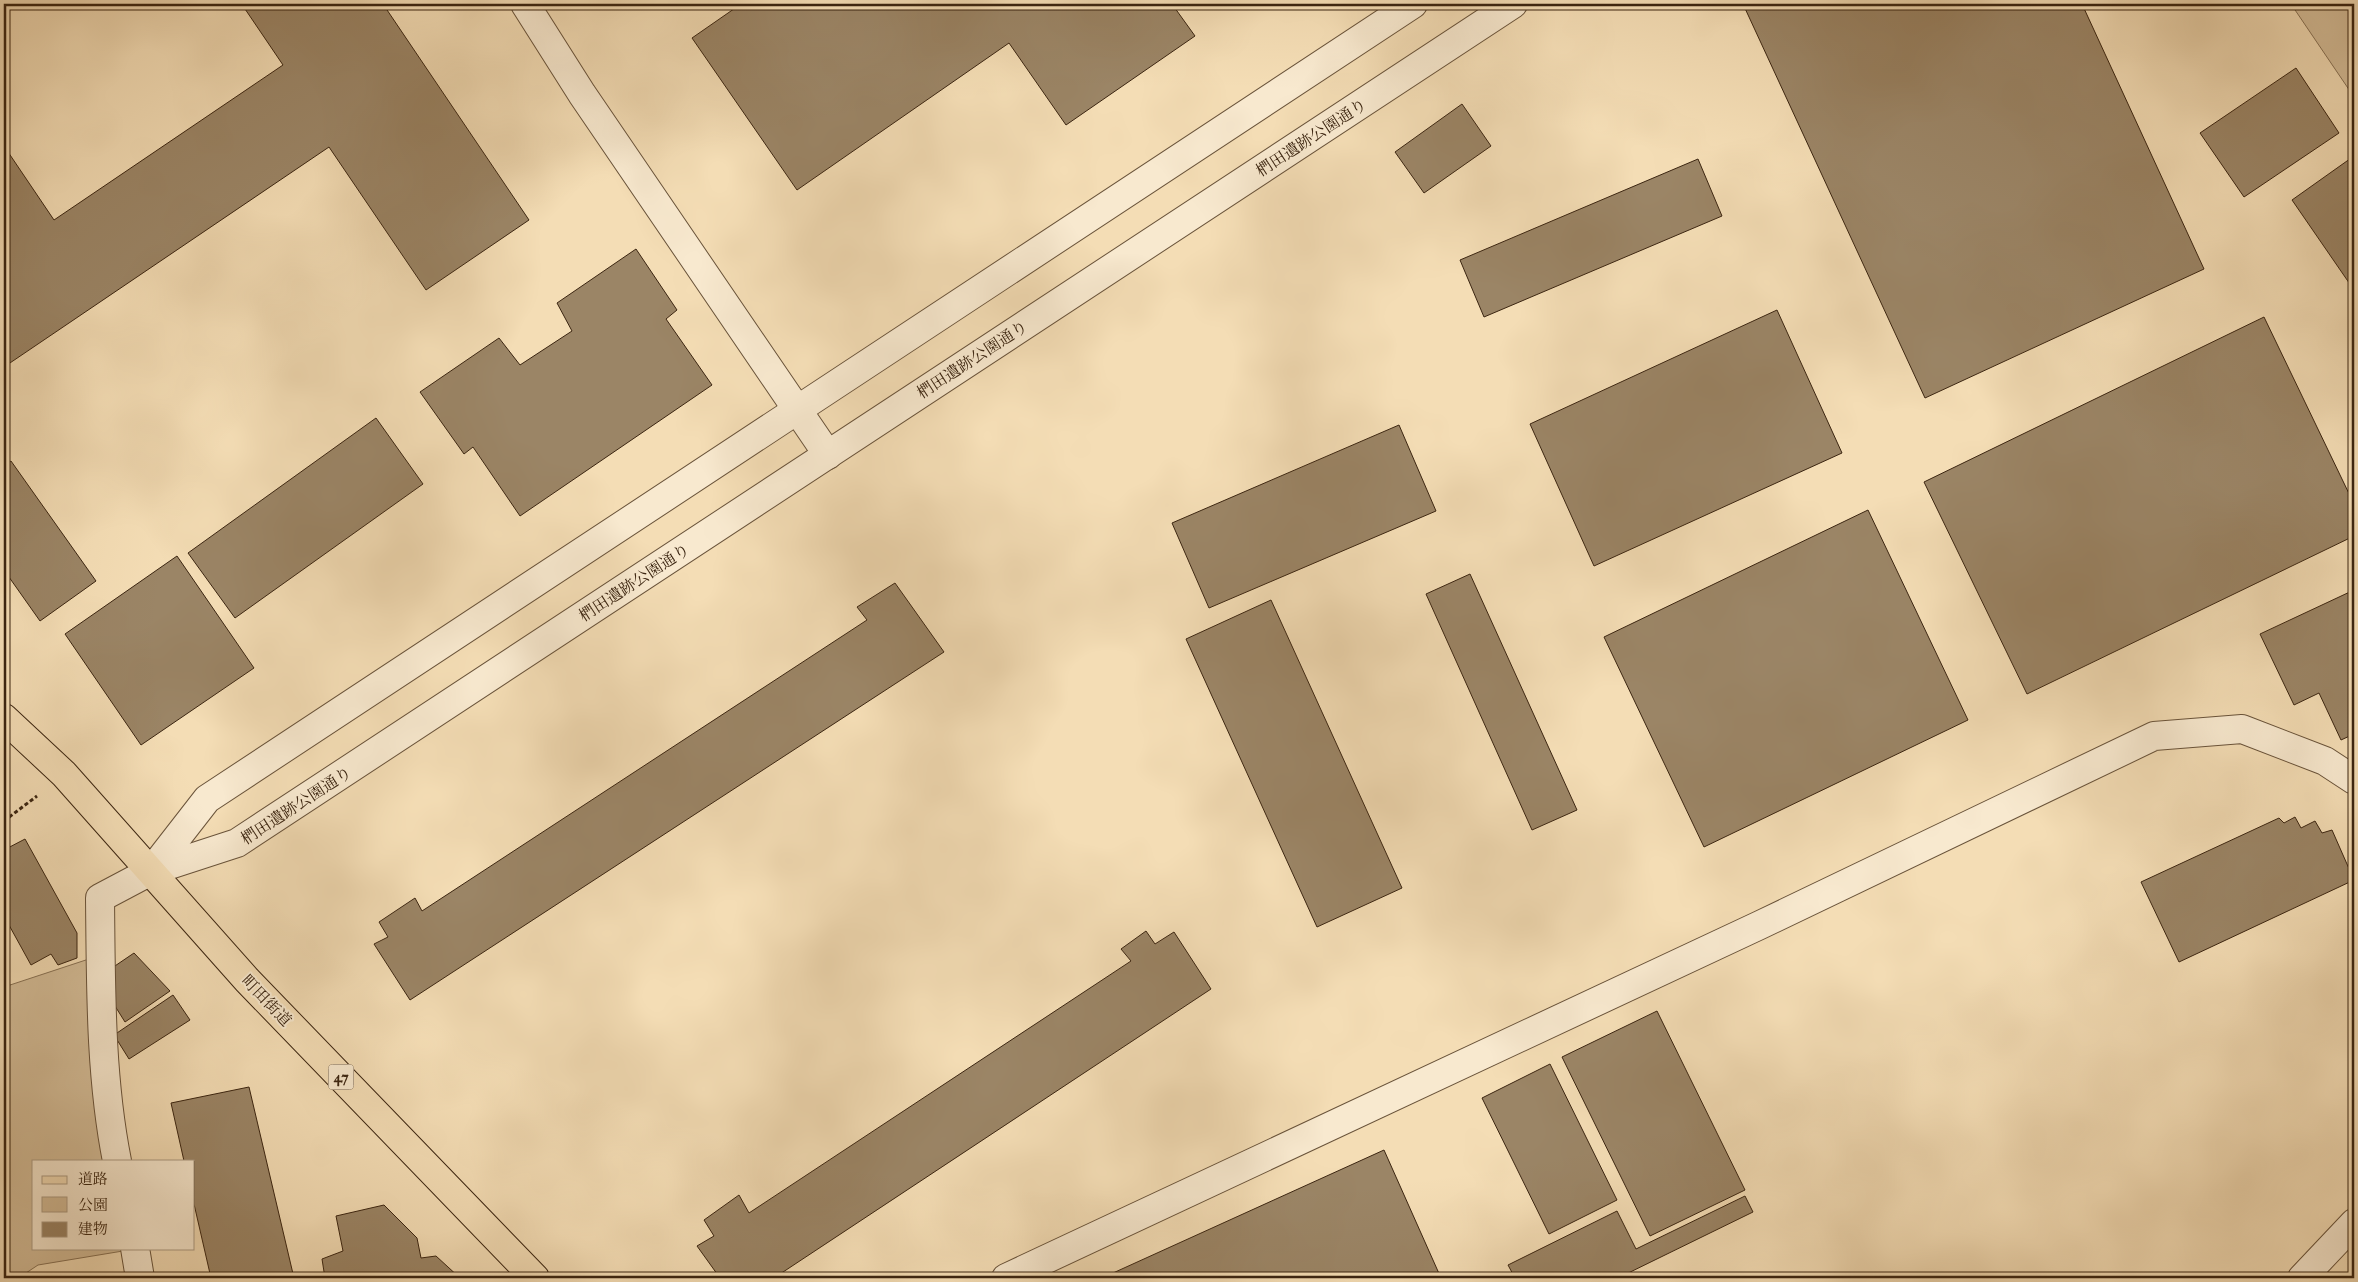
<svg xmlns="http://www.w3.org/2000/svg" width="2358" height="1282" viewBox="0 0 2358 1282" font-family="'IM FELL Double Pica','Noto Serif JP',serif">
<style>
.green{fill:#d5be99;stroke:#887255}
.building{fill:#9b8566;stroke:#3b2511}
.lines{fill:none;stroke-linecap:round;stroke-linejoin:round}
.minor-casing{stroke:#69533a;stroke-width:30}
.tertiary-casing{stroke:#69533a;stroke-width:30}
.primary-casing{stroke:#3b2511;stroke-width:30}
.path{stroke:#3b2511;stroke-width:3;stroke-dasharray:4 2.5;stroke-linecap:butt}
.minor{stroke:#f8e9cf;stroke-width:28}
.tertiary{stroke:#f8e9cf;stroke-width:28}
.primary{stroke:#f4ddb5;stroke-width:28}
.labels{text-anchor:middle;stroke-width:4;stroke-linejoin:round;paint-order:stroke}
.shield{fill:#f8e9cf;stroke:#74604a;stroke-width:1}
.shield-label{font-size:15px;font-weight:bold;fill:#3b2511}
.street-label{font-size:16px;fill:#3b2511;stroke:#f8e9cf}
</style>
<rect width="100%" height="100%" fill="#f4ddb5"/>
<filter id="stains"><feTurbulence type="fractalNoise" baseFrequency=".004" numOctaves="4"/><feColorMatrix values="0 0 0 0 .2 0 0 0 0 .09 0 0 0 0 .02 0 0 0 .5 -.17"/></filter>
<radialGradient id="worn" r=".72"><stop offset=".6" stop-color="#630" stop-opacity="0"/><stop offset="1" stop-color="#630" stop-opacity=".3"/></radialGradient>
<g class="green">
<path d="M 2291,4 L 2354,4 L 2354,97 Z"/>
<path d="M 101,955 L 117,1161 L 34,1161 L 34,1248 L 135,1249 L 38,1265 L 23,1275 L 4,1272 L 4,1117 L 7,1100 L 4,1076 L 4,987 Z"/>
</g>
<g class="building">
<path d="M 247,4 L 383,4 L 529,220 L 426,290 L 329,147 L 4,367 L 4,146 L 54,220 L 283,65 L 243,6 Z"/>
<path d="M 741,4 L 1172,4 L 1195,36 L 1066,125 L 1009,43 L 797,190 L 692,38 Z"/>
<path d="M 1743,4 L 2082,4 L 2204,269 L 1925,398 Z"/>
<path d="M 2296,68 L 2339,133 L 2244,197 L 2200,133 Z"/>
<path d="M 1462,104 L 1491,146 L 1424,193 L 1395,152 Z"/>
<path d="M 2354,156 L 2354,290 L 2292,200 Z"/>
<path d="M 1698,159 L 1722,216 L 1484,317 L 1460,260 Z"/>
<path d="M 636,249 L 677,310 L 666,319 L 712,385 L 520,516 L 473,447 L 464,454 L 420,392 L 499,338 L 520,365 L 572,331 L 557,303 Z"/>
<path d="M 1777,310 L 1842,453 L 1594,566 L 1530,424 Z"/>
<path d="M 2264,317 L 2354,504 L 2354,536 L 2027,694 L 1924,482 Z"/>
<path d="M 376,418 L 423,484 L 235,618 L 188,553 Z"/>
<path d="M 1399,425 L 1436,511 L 1209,608 L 1172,523 Z"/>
<path d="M 11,461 L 96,581 L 40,621 L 4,570 L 4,466 Z"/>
<path d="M 1868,510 L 1968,720 L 1704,847 L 1604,637 Z"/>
<path d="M 177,556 L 254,668 L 141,745 L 65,634 Z"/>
<path d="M 1470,574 L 1577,810 L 1532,830 L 1426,594 Z"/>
<path d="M 895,583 L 944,652 L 410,1000 L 374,944 L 388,937 L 379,922 L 415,898 L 422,911 L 867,620 L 857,607 Z"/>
<path d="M 2354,590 L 2354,734 L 2341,740 L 2319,693 L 2294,705 L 2260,634 Z"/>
<path d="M 1271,600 L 1402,888 L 1317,927 L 1186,639 Z"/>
<path d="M 2295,817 L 2301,828 L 2315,821 L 2322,833 L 2332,830 L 2354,880 L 2179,962 L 2141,882 L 2279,818 L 2284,823 Z"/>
<path d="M 25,839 L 77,933 L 77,958 L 58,965 L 51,954 L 31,965 L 4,916 L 4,850 Z"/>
<path d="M 1146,931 L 1155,944 L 1174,932 L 1211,989 L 774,1278 L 720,1278 L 697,1246 L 714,1236 L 704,1220 L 739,1195 L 749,1213 L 1131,961 L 1121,949 Z"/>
<path d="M 134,953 L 170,991 L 125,1022 L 115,1006 L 109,970 Z"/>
<path d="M 173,995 L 190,1020 L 129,1059 L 114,1035 Z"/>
<path d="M 1657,1011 L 1745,1190 L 1650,1236 L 1562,1057 Z"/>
<path d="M 1550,1064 L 1617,1200 L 1549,1234 L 1482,1098 Z"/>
<path d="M 249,1087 L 294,1278 L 211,1278 L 194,1204 L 194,1161 L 184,1161 L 171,1103 Z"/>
<path d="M 1384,1150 L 1441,1278 L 1102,1278 Z"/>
<path d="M 1745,1196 L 1753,1212 L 1618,1278 L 1515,1278 L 1508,1265 L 1617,1211 L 1636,1249 Z"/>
<path d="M 384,1205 L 417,1238 L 421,1258 L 436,1256 L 460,1278 L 325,1278 L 322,1259 L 343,1251 L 336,1216 Z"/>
</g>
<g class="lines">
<defs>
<g id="minor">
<path d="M 525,4 L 582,94 L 828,455"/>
<path d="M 117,1161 C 100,1075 101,986 100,898 L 151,871"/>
<path d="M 135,1248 L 140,1278"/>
</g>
<g id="tertiary">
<path d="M 151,871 L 237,843 L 1513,4"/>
<path d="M 151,871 L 207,799 L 1413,4"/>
<path d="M 1006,1278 L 1760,925 L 2154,736 L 2242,729 L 2325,761 L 2354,780"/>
<path d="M 2302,1278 L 2354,1223"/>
</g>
<path id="primary" d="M 4,718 L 64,774 L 247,980 L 535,1278"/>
</defs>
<use href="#minor" class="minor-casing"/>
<use href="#tertiary" class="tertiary-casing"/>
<use href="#primary" class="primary-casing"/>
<path class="path" d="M 4,821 L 37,796"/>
<use href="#minor" class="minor"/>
<use href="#tertiary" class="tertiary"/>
<use href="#primary" class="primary"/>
</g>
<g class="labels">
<rect class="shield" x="328.5" y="1064.5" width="25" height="25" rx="4"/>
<g class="shield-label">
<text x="341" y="1082">47</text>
</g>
<g class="street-label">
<text transform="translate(1311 137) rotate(-33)" y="6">椚田遺跡公園通り</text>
<text transform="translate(972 359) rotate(-33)" y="6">椚田遺跡公園通り</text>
<text transform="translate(634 582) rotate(-33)" y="6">椚田遺跡公園通り</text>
<text transform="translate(296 805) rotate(-33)" y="6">椚田遺跡公園通り</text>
<text transform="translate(267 1000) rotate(46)" y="6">町田街道</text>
</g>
</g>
<rect width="2358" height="1282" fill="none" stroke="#f4ddb5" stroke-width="20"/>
<rect x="5" y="5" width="2348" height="1272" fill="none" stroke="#3b2511" stroke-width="2.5"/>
<rect x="10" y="10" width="2338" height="1262" fill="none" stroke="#3b2511"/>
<rect x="32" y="1160" width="162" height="90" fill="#f8e9cf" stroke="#ac9b83"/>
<rect x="42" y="1176" width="25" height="8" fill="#f4ddb5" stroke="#ac9b83"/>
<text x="78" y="1184" font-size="15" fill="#3b2511">道路</text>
<rect x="42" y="1197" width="25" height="15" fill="#d5be99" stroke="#ac9b83"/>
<text x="78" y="1210" font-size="15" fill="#3b2511">公園</text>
<rect x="42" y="1222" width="25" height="15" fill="#9b8566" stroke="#ac9b83"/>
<text x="78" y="1234" font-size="15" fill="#3b2511">建物</text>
<rect width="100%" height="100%" filter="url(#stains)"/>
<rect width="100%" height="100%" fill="url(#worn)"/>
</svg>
